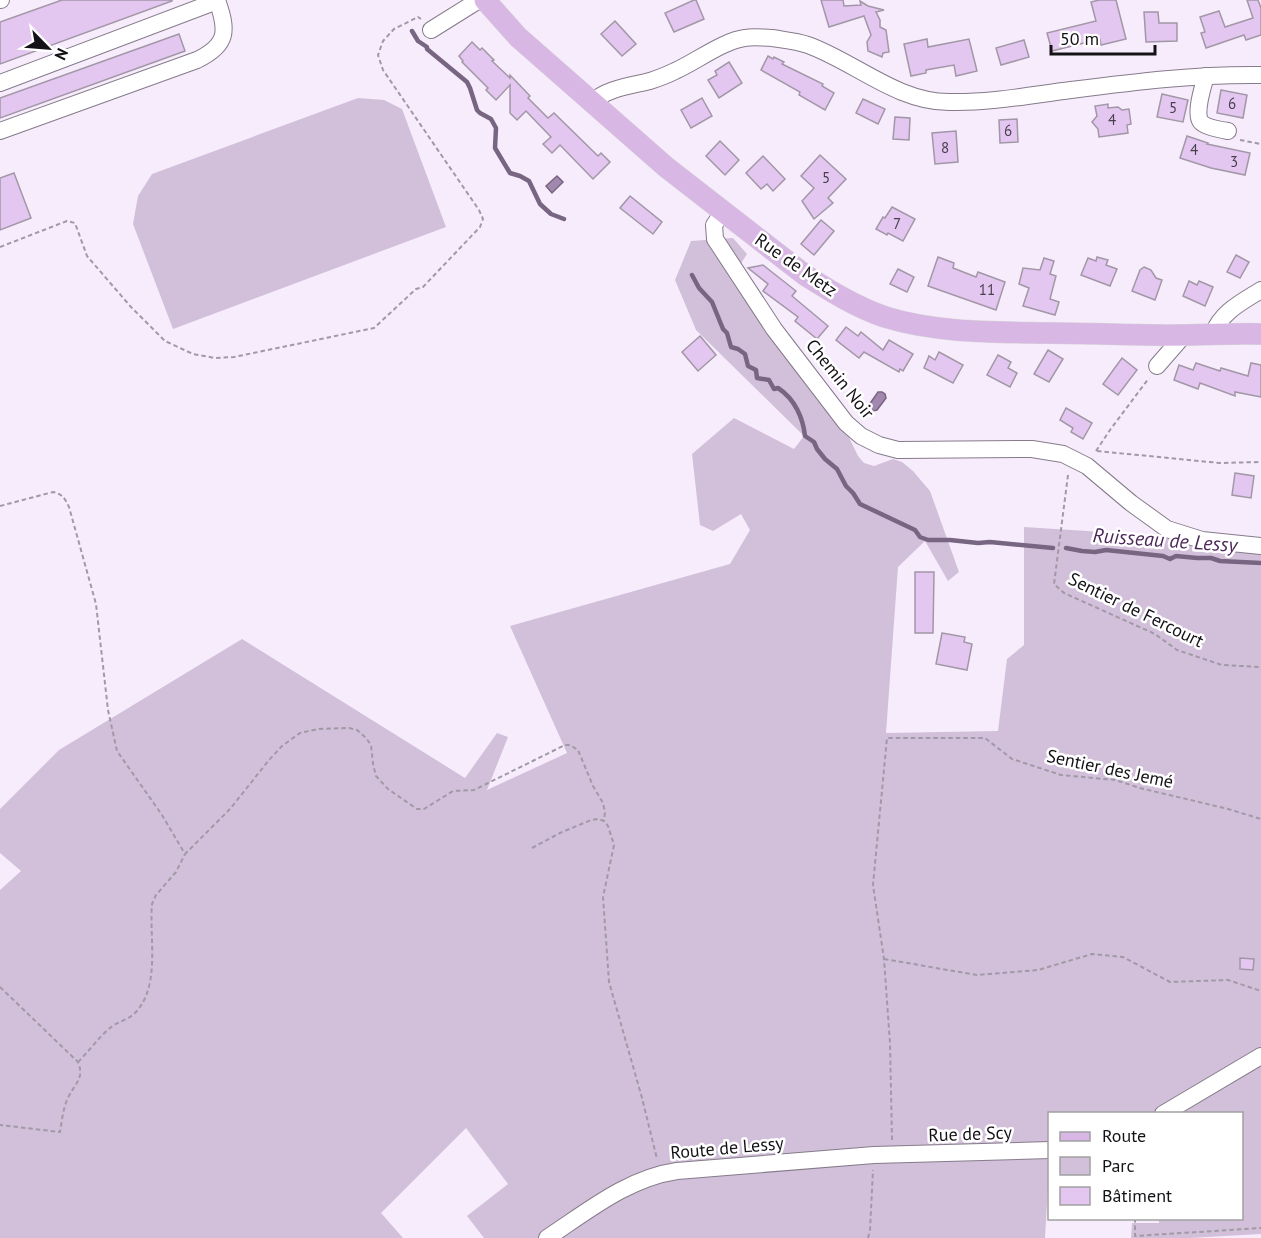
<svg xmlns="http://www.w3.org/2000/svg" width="1261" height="1238" viewBox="0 0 1261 1238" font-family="'PT Sans',sans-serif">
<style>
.green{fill:#d2c0da}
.water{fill:#a288ae;stroke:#786581;stroke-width:1.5}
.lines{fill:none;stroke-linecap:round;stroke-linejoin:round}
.stream{stroke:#786581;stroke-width:4.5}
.building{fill:#e3c7f0;stroke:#a297a6;stroke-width:1.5}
.minor-casing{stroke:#857b8a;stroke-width:18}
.major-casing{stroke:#d5d4d5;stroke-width:22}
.path{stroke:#a199a5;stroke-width:2;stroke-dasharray:4.5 3;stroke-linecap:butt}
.minor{stroke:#fff;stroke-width:16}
.major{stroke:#d8b7e5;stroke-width:21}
.labels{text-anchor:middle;stroke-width:5;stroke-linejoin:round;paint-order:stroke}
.number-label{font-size:15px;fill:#483f4d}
.street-label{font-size:18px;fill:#151217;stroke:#fff}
.water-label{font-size:20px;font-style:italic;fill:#4d295b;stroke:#fff}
</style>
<rect width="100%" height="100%" fill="#f7ecfc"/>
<g class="green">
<path d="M 358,98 L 384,100 L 402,109 L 446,227 L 173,329 L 133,224 L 138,196 L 152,174 Z"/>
<path d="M 733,238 L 747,254 L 733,276 L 844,427 L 858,456 L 864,463 L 874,466 L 893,459 L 902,462 L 913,471 L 930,491 L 959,572 L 948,581 L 925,541 L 898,567 L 886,733 L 998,731 L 1007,659 L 1024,645 L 1024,527 L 1261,542 L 1261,1234 L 1190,1238 L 1131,1238 L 1132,1223 L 1159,1223 L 1159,1219 L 1242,1218 L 1242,1114 L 1050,1114 L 1049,1168 L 1045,1238 L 484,1238 L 467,1216 L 508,1184 L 466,1128 L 381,1213 L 403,1238 L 0,1238 L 0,890 L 21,871 L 0,853 L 0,809 L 59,750 L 242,639 L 465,778 L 497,733 L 508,737 L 487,790 L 567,753 L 510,626 L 730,564 L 750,530 L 741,514 L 713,531 L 700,525 L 692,454 L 734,418 L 794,449 L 804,436 L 696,330 L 675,280 L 691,241 Z"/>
</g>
<g class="water">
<path d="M 557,176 L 563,182 L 552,193 L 546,186 Z"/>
<path d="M 878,392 L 882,392 L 885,394 L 886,398 L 877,410 L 873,411 L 870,409 L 869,405 Z"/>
</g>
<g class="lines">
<g class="stream">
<path d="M 412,31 L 418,41 L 427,47 L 427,49 L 467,82 L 470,88 L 477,110 L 480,113 L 491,119 L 496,128 L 495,148 L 510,173 L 520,176 L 529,181 L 540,204 L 551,214 L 564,219"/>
<path d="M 692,275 L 699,288 L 712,302 L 723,329 L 727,333 L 731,347 L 738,349 L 745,354 L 748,366 L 756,370 L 757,378 L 769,380 L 774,389 L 778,388 C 795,399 803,418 805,436 L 814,442 L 817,449 L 825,459 L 837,469 L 846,486 L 853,493 L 860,504 L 915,530 L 920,537 L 928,540 L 950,540 L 978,543 L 990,542 L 1053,548"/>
<path d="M 1066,548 L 1082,551 L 1095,552 L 1106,550 L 1163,556 L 1170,559 L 1176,556 L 1197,558 L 1211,558 L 1220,561 L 1261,563"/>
</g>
</g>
<g class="building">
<path d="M 62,0 L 172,0 L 172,1 L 0,64 L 0,22 Z"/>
<path d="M 694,0 L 696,0 L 704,19 L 674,32 L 665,13 Z"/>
<path d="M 821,0 L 843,0 L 844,6 L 861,5 L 860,1 L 868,6 L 884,10 L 876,12 L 880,20 L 880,27 L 886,30 L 889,52 L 883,53 L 882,57 L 868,51 L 867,42 L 871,35 L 864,16 L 829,27 Z"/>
<path d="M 1099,0 L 1116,0 L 1126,39 L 1101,45 L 1100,39 L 1052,51 L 1047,33 L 1096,21 L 1091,2 Z"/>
<path d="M 1247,0 L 1258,0 L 1261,8 L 1261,35 L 1246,40 L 1244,35 L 1206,48 L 1201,33 L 1205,32 L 1200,17 L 1219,11 L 1225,27 L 1253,18 Z"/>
<path d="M 1144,12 L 1158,12 L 1159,23 L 1177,23 L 1177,41 L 1146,42 Z"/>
<path d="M 615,21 L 636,44 L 622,56 L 601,34 Z"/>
<path d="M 179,34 L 185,51 L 0,118 L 0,98 Z"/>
<path d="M 927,39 L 928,47 L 969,39 L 977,71 L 956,76 L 954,65 L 926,70 L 926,73 L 911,76 L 904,44 Z"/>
<path d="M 1024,40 L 1029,57 L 1001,65 L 996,48 Z"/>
<path d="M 472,42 L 480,50 L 482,48 L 494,60 L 492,61 L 510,78 L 510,75 L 530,96 L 528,98 L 548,118 L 554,113 L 598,156 L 601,153 L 610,162 L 593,179 L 560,145 L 552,153 L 543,144 L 551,137 L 526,111 L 517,120 L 510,113 L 510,85 L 496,100 L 486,90 L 488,88 L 462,62 L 463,61 L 459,56 Z"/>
<path d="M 768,56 L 773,59 L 774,57 L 784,62 L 782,64 L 823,84 L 822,86 L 834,93 L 825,110 L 799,95 L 800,92 L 761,70 Z"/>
<path d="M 729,62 L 742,83 L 719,98 L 708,80 L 717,75 L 715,71 Z"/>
<path d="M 1221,90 L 1247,95 L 1243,118 L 1217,113 Z"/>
<path d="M 1162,94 L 1188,100 L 1183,122 L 1157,117 Z"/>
<path d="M 702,98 L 712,116 L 691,128 L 681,110 Z"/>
<path d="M 863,99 L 885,109 L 878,124 L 856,113 Z"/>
<path d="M 1108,104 L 1108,108 L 1118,107 L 1122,110 L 1129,109 L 1131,124 L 1127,125 L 1128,133 L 1099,137 L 1098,129 L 1092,122 L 1097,116 L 1095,106 Z"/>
<path d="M 895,117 L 910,118 L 909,140 L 893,139 Z"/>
<path d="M 1017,119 L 1018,142 L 1000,143 L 999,120 Z"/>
<path d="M 956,131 L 958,162 L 935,164 L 932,133 Z"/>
<path d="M 1187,136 L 1208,143 L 1207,144 L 1250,153 L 1245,175 L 1211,168 L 1180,158 Z"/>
<path d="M 720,141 L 739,160 L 725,175 L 706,156 Z"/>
<path d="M 820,155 L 846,179 L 828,198 L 833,203 L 814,219 L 802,201 L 814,188 L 801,176 Z"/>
<path d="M 763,156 L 785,179 L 773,191 L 767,184 L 761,189 L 746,173 Z"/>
<path d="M 14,173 L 31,218 L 0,230 L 0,178 Z"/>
<path d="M 630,196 L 662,222 L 653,234 L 620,208 Z"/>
<path d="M 892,207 L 915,219 L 903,241 L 888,233 L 887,235 L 876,229 L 883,217 L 885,218 Z"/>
<path d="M 821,220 L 834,231 L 814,255 L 801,244 Z"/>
<path d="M 1236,255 L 1249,262 L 1240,278 L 1227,272 Z"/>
<path d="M 938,257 L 954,263 L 953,268 L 976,277 L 978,272 L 1005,282 L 996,310 L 928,286 Z"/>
<path d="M 1097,257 L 1108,260 L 1106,265 L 1117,269 L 1110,286 L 1081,275 L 1088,258 L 1096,261 Z"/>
<path d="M 1044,258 L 1054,261 L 1050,274 L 1056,276 L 1050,299 L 1059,302 L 1055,315 L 1023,306 L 1029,288 L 1019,284 L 1023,268 L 1040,270 Z"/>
<path d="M 763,265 L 796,291 L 792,296 L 828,326 L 817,339 L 795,321 L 798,317 L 763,291 L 768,284 L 748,268 Z"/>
<path d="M 1144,267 L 1151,270 L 1156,278 L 1162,280 L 1155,300 L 1132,291 L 1140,270 Z"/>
<path d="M 898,269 L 914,277 L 907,292 L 890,284 Z"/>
<path d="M 1189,281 L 1197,285 L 1199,281 L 1213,287 L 1205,306 L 1183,296 Z"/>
<path d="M 846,327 L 858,336 L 861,332 L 883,350 L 889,340 L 913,354 L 903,371 L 900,369 L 899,372 L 864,352 L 859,358 L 836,340 Z"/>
<path d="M 700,336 L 716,355 L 698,371 L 682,352 Z"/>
<path d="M 1048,350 L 1063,359 L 1049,382 L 1034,374 Z"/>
<path d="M 939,352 L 963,365 L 953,383 L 924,368 L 929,356 L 935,360 Z"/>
<path d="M 998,355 L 1011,362 L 1008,368 L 1017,373 L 1010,387 L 987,375 Z"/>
<path d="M 1122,358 L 1137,370 L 1118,395 L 1103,384 Z"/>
<path d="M 1196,363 L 1220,371 L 1221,368 L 1248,376 L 1251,363 L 1261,365 L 1261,397 L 1235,392 L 1235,396 L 1200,383 L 1198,389 L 1174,380 L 1179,365 L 1193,370 Z"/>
<path d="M 1066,408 L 1092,423 L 1083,439 L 1071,432 L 1073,428 L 1060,420 Z"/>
<path d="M 1235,473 L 1254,476 L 1251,498 L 1232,495 Z"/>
<path d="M 915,572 L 934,572 L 933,633 L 915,633 Z"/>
<path d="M 942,633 L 965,637 L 964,642 L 972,644 L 967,670 L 936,664 Z"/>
<path d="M 1240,958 L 1254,959 L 1253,970 L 1240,969 Z"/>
</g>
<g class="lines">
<defs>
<g id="minor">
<path d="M 0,0 L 1,0"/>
<path d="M 431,30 L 479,0"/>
<path d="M 1206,76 C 1203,86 1194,115 1201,122 C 1205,127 1222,130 1228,131"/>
<path d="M 0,83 L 217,1"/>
<path d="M 591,103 C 607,88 630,86 650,81 C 659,78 667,75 675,71 C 695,62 725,40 745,38 C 754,36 763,38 772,38 C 784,40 796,41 808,45 C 855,62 897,102 949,102 C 990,103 1031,95 1071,90 C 1134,82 1197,74 1261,75"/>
<path d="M 0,131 L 197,60 C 228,45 228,31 217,0"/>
<path d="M 723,212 L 714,225 L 715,239 L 774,329 L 846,423 L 861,436 L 879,445 L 898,450 L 1032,449 L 1063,454 L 1087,466 L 1131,503 L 1167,529 L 1202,540 L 1261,546"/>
<path d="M 1213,334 C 1221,312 1242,302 1261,290"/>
<path d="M 1157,366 L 1184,335"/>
<path d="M 1163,1114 L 1261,1056"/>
<path d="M 547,1238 C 588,1211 628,1178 677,1171 L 874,1155 L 1050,1150"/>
</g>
<path id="major" d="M 485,0 L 518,37 L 666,167 L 805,275 C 830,291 856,307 885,317 C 937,333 994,332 1047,333 C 1093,333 1138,336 1184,335 C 1210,335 1235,333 1261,334"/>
</defs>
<use href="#minor" class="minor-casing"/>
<use href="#major" class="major-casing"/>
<g class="path">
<path d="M 1240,140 L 1261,144"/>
<path d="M 0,247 L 67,221 L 75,223 L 87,256 L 131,307 L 165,341 L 193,354 L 215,358 L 234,357 L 374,328 L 416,289 L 423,287 L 480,227 L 483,219 L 479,210 L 383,70 L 378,55 L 383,41 L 394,29 L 418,17 L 421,19"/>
<path d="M 1096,451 L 1110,430 L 1149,378"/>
<path d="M 1097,451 L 1220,463 L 1261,462"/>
<path d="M 1068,475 L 1054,584 L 1064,593 L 1155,634 L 1177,650 L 1222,665 L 1261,667"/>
<path d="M 0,506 L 53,492 C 63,494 65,499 69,507 L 96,604 L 108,710 L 117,751 L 162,815 L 185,854 L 230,809 L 269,760 L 282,746 L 300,733 L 318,729 L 349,728 L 357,730 L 366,738 L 371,745 L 373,764 L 376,776 L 388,789 L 417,809 L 424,809 L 453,791 L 474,790 L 565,745 L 570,745 L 578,750 L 593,786 L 603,803 L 605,812 L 604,821"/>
<path d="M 532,848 L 560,833 L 591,820 L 598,819 L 604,821 L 608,826 L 614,845 L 603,897 L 609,982 L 642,1098 L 657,1159"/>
<path d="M 884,959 L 977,975 L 1038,970 L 1092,954 L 1123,957 L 1170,982 L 1228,980 L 1261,991"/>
<path d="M 0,987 L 78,1062 C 85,1079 74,1084 68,1098 C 63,1108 62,1121 60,1132 L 0,1125"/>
<path d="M 78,1062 C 89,1051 99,1037 110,1028 C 117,1022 128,1020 135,1013 C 161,986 149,938 152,904 L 156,895 L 176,872 L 185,854"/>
<path d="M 892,1140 L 890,1043 L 884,959 L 873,885 L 887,738 L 985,738 L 1012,759 L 1061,775 L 1115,780 L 1140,788 L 1228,809 L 1261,819"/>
<path d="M 1135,1218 L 1135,1236 L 1261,1228"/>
<path d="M 868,1238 L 870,1230 L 873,1170"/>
</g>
<use href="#minor" class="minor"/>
<use href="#major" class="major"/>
</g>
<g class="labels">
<g class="number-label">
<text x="1232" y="109">6</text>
<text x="1173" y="113">5</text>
<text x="1112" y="125">4</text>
<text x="1008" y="136">6</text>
<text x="945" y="153">8</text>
<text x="1194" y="155">4</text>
<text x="1234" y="167">3</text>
<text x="826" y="183">5</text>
<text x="897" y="229">7</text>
<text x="987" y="295">11</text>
</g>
<g class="street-label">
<text transform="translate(796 265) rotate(35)" y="6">Rue de Metz</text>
<text transform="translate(840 379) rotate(51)" y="6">Chemin Noir</text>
<text transform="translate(1136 610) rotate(26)" y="6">Sentier de Fercourt</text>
<text transform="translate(1110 769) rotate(12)" y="6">Sentier des Jemé</text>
<text transform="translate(970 1134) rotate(-2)" y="6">Rue de Scy</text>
<text transform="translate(727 1148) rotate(-5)" y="6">Route de Lessy</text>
</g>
<g class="water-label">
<text transform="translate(1165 540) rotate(4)" y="7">Ruisseau de Lessy</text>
</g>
</g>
<rect x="1048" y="1112" width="195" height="108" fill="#ffffff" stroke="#a1a0a2" stroke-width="1.5"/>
<rect x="1060" y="1132" width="30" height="9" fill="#d8b7e5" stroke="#a1a0a2" stroke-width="1.5"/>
<text x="1102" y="1142" font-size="18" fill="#151217">Route</text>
<rect x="1060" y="1157" width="30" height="18" fill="#d2c0da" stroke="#a1a0a2" stroke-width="1.5"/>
<text x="1102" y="1172" font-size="18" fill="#151217">Parc</text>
<rect x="1060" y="1187" width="30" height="18" fill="#e3c7f0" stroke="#a1a0a2" stroke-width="1.5"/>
<text x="1102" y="1202" font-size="18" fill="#151217">Bâtiment</text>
<g transform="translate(48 48) rotate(115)" stroke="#ffffff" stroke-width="4.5" paint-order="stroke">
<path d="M0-4.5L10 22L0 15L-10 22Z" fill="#151217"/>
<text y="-9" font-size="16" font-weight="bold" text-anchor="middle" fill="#151217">N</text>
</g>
<path d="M1051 45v9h104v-9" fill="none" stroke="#151217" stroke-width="3"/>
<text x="1060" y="45" font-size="18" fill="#151217" stroke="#ffffff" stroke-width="4.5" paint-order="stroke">50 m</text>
</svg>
